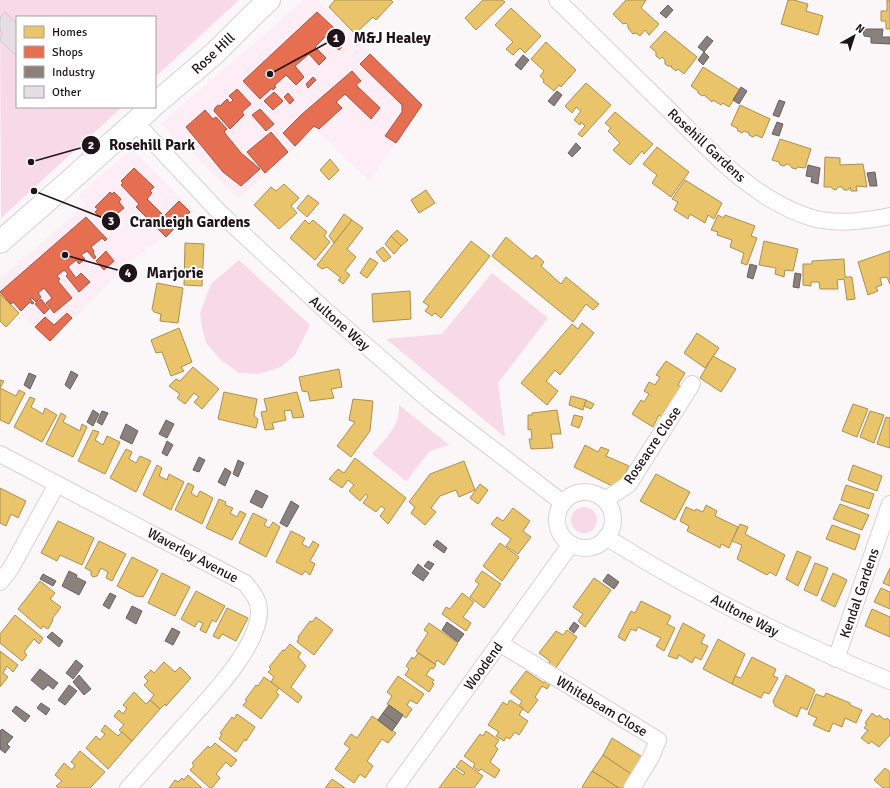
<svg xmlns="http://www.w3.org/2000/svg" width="890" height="788" viewBox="0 0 890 788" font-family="Signika,sans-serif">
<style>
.built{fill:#fdedf4}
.green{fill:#f8d9e8}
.homes{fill:#e9c46a;stroke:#ad8f52}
.shops{fill:#e76f51;stroke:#ab5440}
.industry{fill:#8a817c;stroke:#6a605f}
.building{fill:#e7dee3;stroke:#cec7ca}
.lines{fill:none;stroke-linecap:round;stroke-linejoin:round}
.street-casing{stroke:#d9d1d5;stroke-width:18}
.secondary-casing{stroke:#d9d1d5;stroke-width:24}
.street{stroke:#fefefe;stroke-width:16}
.secondary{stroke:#fefefe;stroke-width:22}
.labels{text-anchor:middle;stroke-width:4;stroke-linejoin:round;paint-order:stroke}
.street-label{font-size:14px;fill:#20141a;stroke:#fff}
.leader{fill:none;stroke:#20141a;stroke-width:1.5}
.callout-dot{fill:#20141a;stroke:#fff;stroke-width:1.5}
.mark-label{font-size:12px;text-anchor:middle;font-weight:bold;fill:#fff}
.callout-label{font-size:15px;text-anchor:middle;font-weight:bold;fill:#20141a;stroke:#fff;stroke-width:4;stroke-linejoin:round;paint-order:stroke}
</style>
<rect width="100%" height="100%" fill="#fbf6f8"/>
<g class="built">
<path d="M 304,0 L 318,0 L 423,105 L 369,181 L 316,129 L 238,199 L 223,183 L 161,124 Z"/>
<path d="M 132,149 L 194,211 L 159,241 L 135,257 L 50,342 L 0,294 L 0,279 L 86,205 L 79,195 Z"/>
</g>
<g class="green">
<path d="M 0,0 L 239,0 L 155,77 L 155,17 L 17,17 L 17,107 L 122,107 L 1,218 Z"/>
<path d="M 239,260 L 310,325 L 295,355 L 281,367 L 259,374 L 239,373 L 221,360 L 206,343 L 202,327 L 200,313 L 211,284 Z"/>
<path d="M 492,273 L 548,318 L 498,383 L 505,437 L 386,339 L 442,334 Z"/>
<path d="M 399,405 L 449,445 L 430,451 L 406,481 L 372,454 C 386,438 400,427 399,405 Z"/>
<circle cx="584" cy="520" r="13"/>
</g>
<g class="homes">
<path d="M 335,0 L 391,0 L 393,2 L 376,20 L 373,17 L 355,34 L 329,7 Z"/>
<path d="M 483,0 L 502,0 L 505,2 L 476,30 L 465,18 Z"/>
<path d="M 626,0 L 646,0 L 641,8 L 659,24 L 649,35 L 645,30 L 640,36 L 636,33 L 633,34 L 628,28 L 628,25 L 626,23 L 623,24 L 613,14 Z"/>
<path d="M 788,0 L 794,0 L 808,4 L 806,11 L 823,16 L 818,35 L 781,24 Z"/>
<path d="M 887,0 L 890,0 L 890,29 L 886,29 L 886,21 L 881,21 L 881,11 L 887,11 Z"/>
<path d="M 511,8 L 541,36 L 525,53 L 520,48 L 513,55 L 506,49 L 513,42 L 495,25 Z"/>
<path d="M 665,31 L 697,57 L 684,74 L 678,69 L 676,71 L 671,67 L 672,66 L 668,66 L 665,64 L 665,60 L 662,57 L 660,59 L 656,56 L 656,52 L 650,47 Z"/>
<path d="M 546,42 L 576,70 L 561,87 L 559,85 L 554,91 L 543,82 L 544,80 L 540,76 L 544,71 L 531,59 Z"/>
<path d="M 703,67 L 740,90 L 729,107 L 723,103 L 721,105 L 713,100 L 712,102 L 704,95 L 702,96 L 698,93 L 698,91 L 691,86 Z"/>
<path d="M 586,83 L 611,105 L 582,137 L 578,134 L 585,126 L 581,122 L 580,125 L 574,120 L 581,111 L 576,107 L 572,113 L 565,106 Z"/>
<path d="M 740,105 L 770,119 L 762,138 L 756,135 L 753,137 L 749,135 L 749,133 L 744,131 L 742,133 L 738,131 L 737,128 L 731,125 Z"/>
<path d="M 615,112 L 653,144 L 644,154 L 642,151 L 630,165 L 613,150 L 620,143 L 608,131 L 611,128 L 605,123 Z"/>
<path d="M 780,139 L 811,149 L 805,168 L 798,167 L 796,169 L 792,168 L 790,165 L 787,164 L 784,166 L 780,165 L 779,162 L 772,160 Z"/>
<path d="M 657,147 L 689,172 L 671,197 L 652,183 L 657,175 L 643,164 Z"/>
<path d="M 825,157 L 840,158 L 840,165 L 863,164 L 867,187 L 856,186 L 857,191 L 851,191 L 850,187 L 848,190 L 844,190 L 842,187 L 838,187 L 836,190 L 833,189 L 831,187 L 824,187 Z"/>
<path d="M 330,159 L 339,170 L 329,180 L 320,170 Z"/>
<path d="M 685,180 L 722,203 L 714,219 L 708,215 L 705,223 L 690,214 L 688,219 L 674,210 L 678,202 L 672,199 Z"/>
<path d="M 284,184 L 299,198 L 291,206 L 297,213 L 279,229 L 254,205 L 271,187 L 276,191 Z"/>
<path d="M 426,190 L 435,203 L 419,213 L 411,200 Z"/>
<path d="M 308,195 L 319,203 L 307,217 L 297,208 Z"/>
<path d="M 344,214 L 352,220 L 334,243 L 329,236 Z"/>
<path d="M 718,215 L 724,218 L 725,215 L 755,226 L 751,236 L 757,238 L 747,265 L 741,263 L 744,253 L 730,247 L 732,240 L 717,235 L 718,232 L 711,230 Z"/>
<path d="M 305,220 L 309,224 L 313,220 L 327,232 L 324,236 L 330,242 L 315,260 L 290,238 Z"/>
<path d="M 352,220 L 363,228 L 347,249 L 356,257 L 345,271 L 350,275 L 343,284 L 338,280 L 341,278 L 327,267 L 322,269 L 317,265 Z"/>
<path d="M 397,230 L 408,240 L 401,246 L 391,236 Z"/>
<path d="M 391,236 L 401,246 L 394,254 L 385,244 Z"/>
<path d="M 506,237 L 532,259 L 536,255 L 544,262 L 541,266 L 561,284 L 566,277 L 599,304 L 593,310 L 586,304 L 573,322 L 492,256 Z"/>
<path d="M 471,241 L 490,256 L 441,318 L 435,313 L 432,316 L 425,311 L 429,306 L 423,302 Z"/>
<path d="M 764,241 L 798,249 L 793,271 L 785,270 L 784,277 L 775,274 L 776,268 L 759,265 Z"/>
<path d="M 185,243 L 204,244 L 202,286 L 184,285 Z"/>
<path d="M 383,247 L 391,257 L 384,262 L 376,252 Z"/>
<path d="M 890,251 L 890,284 L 887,277 L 880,278 L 882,285 L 876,287 L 878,291 L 868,295 L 858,262 Z"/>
<path d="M 370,258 L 378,263 L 367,278 L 360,273 Z"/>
<path d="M 844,259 L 845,277 L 852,277 L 855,299 L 847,300 L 844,279 L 837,280 L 838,289 L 820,289 L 819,282 L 811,282 L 811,286 L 803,285 L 803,264 L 812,264 L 812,261 Z"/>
<path d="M 157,283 L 183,288 L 178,323 L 160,321 L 161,314 L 154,312 L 152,309 Z"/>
<path d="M 410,291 L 411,319 L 373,322 L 372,294 Z"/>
<path d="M 0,294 L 19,313 L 6,327 L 0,321 Z"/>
<path d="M 582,323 L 594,333 L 560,375 L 555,370 L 546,381 L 558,391 L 547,405 L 521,383 L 572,324 L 578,329 Z"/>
<path d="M 179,328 L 192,362 L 181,367 L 184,371 L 171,376 L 162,352 L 156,353 L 151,340 Z"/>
<path d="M 697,333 L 719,348 L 705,368 L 684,353 Z"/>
<path d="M 713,356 L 736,369 L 721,392 L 700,378 Z"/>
<path d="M 666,361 L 685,373 L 678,385 L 681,387 L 662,417 L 659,415 L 653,427 L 632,414 L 641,400 L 644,402 L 649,394 L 644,391 L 649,382 L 655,385 L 660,377 L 656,375 Z"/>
<path d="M 193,367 L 219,389 L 202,409 L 194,402 L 199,397 L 194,393 L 185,404 L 177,398 L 180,394 L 169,386 L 176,379 L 180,381 Z"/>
<path d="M 339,369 L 342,387 L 331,389 L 334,398 L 310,401 L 308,392 L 302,391 L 299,377 Z"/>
<path d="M 0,380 L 4,381 L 0,388 L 16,396 L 19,390 L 25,393 L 9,424 L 0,420 Z"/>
<path d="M 224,392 L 257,399 L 254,416 L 258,419 L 256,428 L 218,419 Z"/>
<path d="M 297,392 L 304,417 L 293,418 L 291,410 L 284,411 L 286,420 L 272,423 L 274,429 L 265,430 L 261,412 L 267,411 L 264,399 Z"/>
<path d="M 571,396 L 586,400 L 583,410 L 569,405 Z"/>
<path d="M 30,397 L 35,399 L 31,407 L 43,414 L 45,408 L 57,415 L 42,442 L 14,427 Z"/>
<path d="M 353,399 L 373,401 L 370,431 L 351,457 L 337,446 L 355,422 L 349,420 Z"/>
<path d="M 586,400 L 594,404 L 591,409 L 584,406 Z"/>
<path d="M 853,404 L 868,409 L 857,437 L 842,431 Z"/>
<path d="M 557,410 L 561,434 L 551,434 L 553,448 L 531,449 L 529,439 L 532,439 L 531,429 L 528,430 L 528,415 L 532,415 L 532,413 Z"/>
<path d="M 870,411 L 884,415 L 874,443 L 860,437 Z"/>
<path d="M 61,413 L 66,416 L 63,422 L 80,431 L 82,424 L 87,427 L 73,457 L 46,444 Z"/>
<path d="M 574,415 L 583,417 L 579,428 L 571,425 Z"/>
<path d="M 886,417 L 890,418 L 890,448 L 877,444 Z"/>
<path d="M 93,430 L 99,432 L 95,440 L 103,445 L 107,436 L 120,442 L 105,474 L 78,461 Z"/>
<path d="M 585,445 L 598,452 L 601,447 L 609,450 L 606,456 L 629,466 L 618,489 L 574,467 Z"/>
<path d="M 126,449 L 132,452 L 129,459 L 136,463 L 140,456 L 151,461 L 136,492 L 110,478 Z"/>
<path d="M 355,458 L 406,498 L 388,524 L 380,516 L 385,509 L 381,506 L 376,512 L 363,503 L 368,496 L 366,494 L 360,501 L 349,491 L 354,485 L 348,480 L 342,488 L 329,479 L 338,469 L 344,473 Z"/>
<path d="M 464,461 L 475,490 L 459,497 L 456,490 L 440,496 L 431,508 L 436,512 L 425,525 L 411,513 L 415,507 L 409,502 L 430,474 Z"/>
<path d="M 157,465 L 162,468 L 159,476 L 167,480 L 169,474 L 184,482 L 171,510 L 143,495 Z"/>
<path d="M 853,465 L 882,476 L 877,491 L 848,480 Z"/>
<path d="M 656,474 L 690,492 L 675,520 L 640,501 Z"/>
<path d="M 188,483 L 194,486 L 191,493 L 197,497 L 200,491 L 213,498 L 202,524 L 175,510 Z"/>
<path d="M 480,484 L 488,490 L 478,504 L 470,498 Z"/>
<path d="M 846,485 L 874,494 L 869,509 L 841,500 Z"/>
<path d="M 0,488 L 26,501 L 18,518 L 11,514 L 6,526 L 0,523 Z"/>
<path d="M 219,499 L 226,502 L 225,505 L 233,508 L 230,513 L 237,517 L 240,511 L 246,514 L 232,540 L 206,528 Z"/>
<path d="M 840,504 L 869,515 L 862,530 L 833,519 Z"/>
<path d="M 706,505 L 717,511 L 715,516 L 738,527 L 729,548 L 721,544 L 720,548 L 687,531 L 689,526 L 680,521 L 686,507 L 695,511 L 696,509 L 703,512 Z"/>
<path d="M 513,508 L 530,521 L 523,531 L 531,537 L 518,554 L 506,546 L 511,539 L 491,524 L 497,517 L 503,521 Z"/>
<path d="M 253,513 L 267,520 L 264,525 L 269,528 L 273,522 L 280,527 L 266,557 L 239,543 Z"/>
<path d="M 58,521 L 94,538 L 82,565 L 60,555 L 57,561 L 41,553 Z"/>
<path d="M 740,524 L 748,527 L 745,534 L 785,555 L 776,576 L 770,572 L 767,575 L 737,559 L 742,545 L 732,541 Z"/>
<path d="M 832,525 L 860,535 L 855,550 L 826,539 Z"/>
<path d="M 291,531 L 305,538 L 302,544 L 309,548 L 313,541 L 319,545 L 310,561 L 315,564 L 310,575 L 305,571 L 302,575 L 276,562 Z"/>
<path d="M 99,541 L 126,554 L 112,581 L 106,578 L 108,572 L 101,568 L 97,576 L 93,577 L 91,575 L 91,571 L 85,568 Z"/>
<path d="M 500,543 L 519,557 L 502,581 L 483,566 Z"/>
<path d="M 797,551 L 811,557 L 798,586 L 786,579 Z"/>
<path d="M 132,557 L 158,570 L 143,597 L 136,596 L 117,586 Z"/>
<path d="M 815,563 L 828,568 L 817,596 L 804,590 Z"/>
<path d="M 890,568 L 890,586 L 883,583 Z"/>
<path d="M 482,571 L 501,584 L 484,608 L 470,597 L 479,584 L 475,581 Z"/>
<path d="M 162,573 L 190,587 L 175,616 L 148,603 Z"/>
<path d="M 833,573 L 847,580 L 835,607 L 821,600 Z"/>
<path d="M 594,578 L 611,590 L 585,627 L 578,621 L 583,614 L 573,607 Z"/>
<path d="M 40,581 L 55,593 L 50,599 L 61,607 L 52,619 L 53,620 L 48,629 L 43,626 L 41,629 L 18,609 Z"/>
<path d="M 881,588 L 890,592 L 890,609 L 874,602 Z"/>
<path d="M 196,591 L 225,606 L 216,622 L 212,620 L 206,633 L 200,630 L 203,623 L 198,621 L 195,627 L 181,619 Z"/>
<path d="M 462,593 L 474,602 L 463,617 L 471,623 L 466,631 L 442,614 L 446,607 L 450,609 Z"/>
<path d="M 641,601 L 671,616 L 667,624 L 675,628 L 664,651 L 656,646 L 661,638 L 638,627 L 636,631 L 631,629 L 625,641 L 618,637 L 631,611 L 635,613 Z"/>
<path d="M 227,608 L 248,618 L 236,641 L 222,634 L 219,639 L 213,636 Z"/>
<path d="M 872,609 L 890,617 L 890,637 L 865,626 Z"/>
<path d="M 15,615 L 43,638 L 39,644 L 34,639 L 24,652 L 27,655 L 22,661 L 0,643 L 0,634 Z"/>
<path d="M 316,617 L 333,630 L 314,655 L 297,642 L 299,638 L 298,637 L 310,621 L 312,622 Z"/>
<path d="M 429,623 L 458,643 L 444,665 L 437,660 L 435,664 L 416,651 L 428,633 L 424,630 Z"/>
<path d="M 683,623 L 705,635 L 701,643 L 708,646 L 701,660 L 695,657 L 692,663 L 679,655 L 677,659 L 668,656 Z"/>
<path d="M 567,630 L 577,637 L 553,672 L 546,667 L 550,661 L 539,653 L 556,631 L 563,635 Z"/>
<path d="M 718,639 L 745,654 L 732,684 L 703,669 Z"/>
<path d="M 290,644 L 301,653 L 298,657 L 306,666 L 291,687 L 302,697 L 298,703 L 271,682 L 274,677 L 268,672 L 271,669 L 269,667 L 283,650 L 284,651 Z"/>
<path d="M 0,651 L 18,665 L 13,672 L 7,666 L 3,673 L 8,677 L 0,687 Z"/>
<path d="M 418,653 L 436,665 L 433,669 L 431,668 L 426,675 L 434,680 L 432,683 L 434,684 L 429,692 L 405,675 L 409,669 L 406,666 L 412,657 L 414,659 Z"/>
<path d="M 752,657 L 776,669 L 773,676 L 778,678 L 769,694 L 764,692 L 761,698 L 732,684 L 735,676 L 741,678 Z"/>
<path d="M 164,662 L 175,672 L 180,667 L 191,678 L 166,706 L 165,704 L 160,709 L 150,700 L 154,695 L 144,685 L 148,681 L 144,677 L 151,670 L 154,673 Z"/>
<path d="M 526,671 L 544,683 L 548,678 L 552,681 L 547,689 L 542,686 L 535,697 L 538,700 L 528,713 L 519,706 L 522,701 L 510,692 Z"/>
<path d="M 786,675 L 815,690 L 807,710 L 801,707 L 797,717 L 775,706 L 773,701 Z"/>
<path d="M 398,676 L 424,694 L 417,704 L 410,700 L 407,705 L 412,709 L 406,718 L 387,704 L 392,696 L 387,692 Z"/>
<path d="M 264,677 L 279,688 L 276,692 L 279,695 L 261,719 L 243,705 L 247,701 L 245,700 L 256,685 L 258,686 Z"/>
<path d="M 134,692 L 146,704 L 150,700 L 160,709 L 132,741 L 119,730 L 124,725 L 114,716 L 119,710 L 123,714 L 127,708 L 123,705 Z"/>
<path d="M 826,693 L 850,703 L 850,705 L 862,710 L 856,723 L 845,718 L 842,727 L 833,723 L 829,732 L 813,725 L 817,718 L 808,714 L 816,694 L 824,697 Z"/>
<path d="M 510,700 L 523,708 L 519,715 L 528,721 L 519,735 L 515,732 L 510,739 L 506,737 L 504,741 L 496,736 L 499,732 L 488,725 L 503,702 L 507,705 Z"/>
<path d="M 872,713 L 877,717 L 879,715 L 885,720 L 887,718 L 890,721 L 890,735 L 879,747 L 871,741 L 869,744 L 861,738 L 868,730 L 864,728 L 867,724 L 865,723 Z"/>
<path d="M 237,714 L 255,727 L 246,741 L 245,739 L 236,752 L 219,739 L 222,734 L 220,733 L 232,717 L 234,719 Z"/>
<path d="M 372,716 L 396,733 L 388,743 L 382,739 L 367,761 L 373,766 L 365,778 L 360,774 L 354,783 L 335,769 L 350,748 L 344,744 L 351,734 L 357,738 Z"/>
<path d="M 105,725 L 118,736 L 122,732 L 132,741 L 108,769 L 86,748 L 96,736 L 100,740 L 105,734 L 101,731 Z"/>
<path d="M 486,731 L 499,740 L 495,746 L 498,749 L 490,762 L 500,770 L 495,778 L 481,769 L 479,771 L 473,767 L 475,764 L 464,756 L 480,734 L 483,736 Z"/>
<path d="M 612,738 L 644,758 L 634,776 L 603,755 Z"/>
<path d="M 215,743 L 237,760 L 231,767 L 226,762 L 216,774 L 220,778 L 212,788 L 210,788 L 190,770 L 194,766 L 192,763 L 208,746 L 210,748 Z"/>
<path d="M 80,751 L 105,772 L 90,788 L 59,788 L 56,786 L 62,781 L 55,775 L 64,763 L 72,770 L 75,765 L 71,762 Z"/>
<path d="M 603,755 L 634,776 L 625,788 L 619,788 L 592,771 Z"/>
<path d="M 461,760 L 483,776 L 474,788 L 439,788 L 454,768 L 463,775 L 465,773 L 456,767 Z"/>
<path d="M 885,768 L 890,772 L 890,788 L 883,788 L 874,780 Z"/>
<path d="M 592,771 L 619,788 L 584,788 L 582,787 Z"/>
<path d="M 188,775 L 202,788 L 169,788 L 175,780 L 178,782 L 182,778 L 184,780 Z"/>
<path d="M 332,779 L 345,788 L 325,788 Z"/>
</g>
<g class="shops">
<path d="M 317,12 L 334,28 L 315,47 L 326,58 L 319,65 L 309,54 L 295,66 L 304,77 L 296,85 L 286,75 L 274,86 L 276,87 L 273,90 L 272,88 L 260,99 L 243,81 Z"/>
<path d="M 336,41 L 342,47 L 339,50 L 333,45 Z"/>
<path d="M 370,54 L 422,105 L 396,143 L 385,136 L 402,112 L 402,105 L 360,64 Z"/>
<path d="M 352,71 L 361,81 L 356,85 L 380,108 L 371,119 L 345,94 L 336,102 L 342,108 L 319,129 L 314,126 L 295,146 L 283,133 L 301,115 Z"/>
<path d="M 313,77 L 316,80 L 308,88 L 306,84 Z"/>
<path d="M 237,89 L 251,104 L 242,112 L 244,115 L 230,129 L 214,111 L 215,108 L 218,105 L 220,106 L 227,99 L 230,103 L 233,100 L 229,96 Z"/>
<path d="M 274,92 L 283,101 L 273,110 L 264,101 Z"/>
<path d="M 288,93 L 294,100 L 290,104 L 284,97 Z"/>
<path d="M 260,109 L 274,124 L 266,131 L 252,115 Z"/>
<path d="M 205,110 L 213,119 L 216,117 L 227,129 L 224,132 L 241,153 L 260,169 L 241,186 L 223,172 L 186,127 Z"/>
<path d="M 271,132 L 288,152 L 265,173 L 247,152 Z"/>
<path d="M 134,168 L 154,187 L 150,191 L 152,193 L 147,199 L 164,216 L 179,201 L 190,212 L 166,237 L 136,207 L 139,204 L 121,185 L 123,183 L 121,181 Z"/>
<path d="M 110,192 L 112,194 L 114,192 L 121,199 L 119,202 L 124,208 L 111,219 L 115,223 L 112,226 L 106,219 L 104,221 L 95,212 L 98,209 L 95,207 Z"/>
<path d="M 86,217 L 107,239 L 105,241 L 102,238 L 91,247 L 94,251 L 93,253 L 96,257 L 94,259 L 87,251 L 81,255 L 85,259 L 79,264 L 76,260 L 68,267 L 76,278 L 81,273 L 90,282 L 79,292 L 66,276 L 68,274 L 64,270 L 57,276 L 60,279 L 58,281 L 72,298 L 54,313 L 46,303 L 52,298 L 44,288 L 38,293 L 41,297 L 36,302 L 32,298 L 30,299 L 34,303 L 32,304 L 30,302 L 21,311 L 13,302 L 11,304 L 0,292 Z"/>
<path d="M 106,251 L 114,261 L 104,270 L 96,261 Z"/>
<path d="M 41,299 L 49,309 L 44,314 L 35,304 Z"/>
<path d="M 67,313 L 72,318 L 50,341 L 35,327 L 45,317 L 54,325 Z"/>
</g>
<g class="industry">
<path d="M 668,5 L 673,10 L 666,18 L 660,13 Z"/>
<path d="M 863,29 L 883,29 L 882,37 L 890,37 L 890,44 L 871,43 L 871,37 L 864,36 Z"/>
<path d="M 707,36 L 713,41 L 704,52 L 698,47 Z"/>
<path d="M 704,52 L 709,57 L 703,65 L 698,60 Z"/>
<path d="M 523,55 L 529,60 L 521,70 L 515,65 Z"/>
<path d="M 741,87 L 747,91 L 739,104 L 733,100 Z"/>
<path d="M 557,91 L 562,95 L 554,106 L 548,101 Z"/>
<path d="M 779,100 L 785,102 L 779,117 L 773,115 Z"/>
<path d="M 777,122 L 783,124 L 779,136 L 772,134 Z"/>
<path d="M 576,143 L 581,148 L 572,157 L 568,153 Z"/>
<path d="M 808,165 L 820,168 L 818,184 L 811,182 L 812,177 L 806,176 Z"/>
<path d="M 875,172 L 877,186 L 870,186 L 867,173 Z"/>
<path d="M 750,264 L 757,266 L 753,279 L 747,277 Z"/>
<path d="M 795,273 L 801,274 L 799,288 L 793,287 Z"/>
<path d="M 71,371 L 78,375 L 70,389 L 65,385 Z"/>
<path d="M 29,373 L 36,376 L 30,389 L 24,385 Z"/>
<path d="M 93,410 L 99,414 L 93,426 L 87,422 Z"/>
<path d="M 102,411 L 108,413 L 102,425 L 97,422 Z"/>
<path d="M 166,420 L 174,424 L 167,438 L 159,434 Z"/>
<path d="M 126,424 L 138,431 L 132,444 L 120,438 Z"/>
<path d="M 167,441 L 173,445 L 167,456 L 162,453 Z"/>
<path d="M 199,457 L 205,460 L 199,472 L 193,470 Z"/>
<path d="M 238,460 L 244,463 L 238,477 L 233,474 Z"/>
<path d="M 225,468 L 231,472 L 225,486 L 218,482 Z"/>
<path d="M 256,490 L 268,496 L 262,508 L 250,502 Z"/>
<path d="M 291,501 L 299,506 L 287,527 L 280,523 Z"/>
<path d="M 437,540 L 447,548 L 444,553 L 433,545 Z"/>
<path d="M 428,561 L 434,564 L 430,570 L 424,566 Z"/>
<path d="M 418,564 L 429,573 L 423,581 L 412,573 Z"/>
<path d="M 69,571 L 77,575 L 76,577 L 86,582 L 79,595 L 62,586 Z"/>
<path d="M 43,574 L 56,581 L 53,586 L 40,579 Z"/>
<path d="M 608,574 L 619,582 L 614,589 L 603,581 Z"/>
<path d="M 110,593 L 116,596 L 109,609 L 103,605 Z"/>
<path d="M 132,606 L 142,611 L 136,624 L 126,618 Z"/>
<path d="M 447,622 L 464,634 L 458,642 L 442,630 Z"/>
<path d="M 574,622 L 579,626 L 574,633 L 569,629 Z"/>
<path d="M 172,628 L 180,632 L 173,645 L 165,641 Z"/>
<path d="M 52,632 L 63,641 L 59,647 L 47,637 Z"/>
<path d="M 76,660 L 83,666 L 73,679 L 66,673 Z"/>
<path d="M 40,669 L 58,683 L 53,689 L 48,685 L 43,690 L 31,680 Z"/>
<path d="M 79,675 L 91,689 L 84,695 L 73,682 Z"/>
<path d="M 69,685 L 77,691 L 65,705 L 58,700 Z"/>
<path d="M 41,703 L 50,709 L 46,715 L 37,708 Z"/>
<path d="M 389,705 L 403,715 L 397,724 L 383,713 Z"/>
<path d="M 16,706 L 30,716 L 25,722 L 12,711 Z"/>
<path d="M 383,713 L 397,724 L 392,731 L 378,720 Z"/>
<path d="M 2,729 L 13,737 L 7,744 L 10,747 L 5,753 L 0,749 L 0,731 Z"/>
</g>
<path class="building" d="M 5,12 L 17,24 L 17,56 L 0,41 L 0,36 L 2,33 L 0,31 L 0,17 Z"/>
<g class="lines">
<defs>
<g id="street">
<path d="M 557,0 C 595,37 633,75 671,112 C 713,153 752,198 809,217 C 833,225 866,221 890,216"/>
<path d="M 135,122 L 218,211 L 326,311 L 431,402 L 563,503"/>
<path d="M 0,454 L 245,583 C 252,592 259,599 259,612 C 258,649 207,700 183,727 C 165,747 147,768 128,788"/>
<circle cx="585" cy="520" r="28"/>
<path d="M 605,500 L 629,484 L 692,384"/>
<path d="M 606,537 C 696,594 792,641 890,681"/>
<path d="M 0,582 L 11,568 L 57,484"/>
<path d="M 499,643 L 658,740 L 651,757 L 632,788"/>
<path d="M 836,659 L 890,504"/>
<path d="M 395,788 L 571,544"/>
</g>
<g id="secondary">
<path d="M 155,104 L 215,53 L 253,15 L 269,0"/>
<path d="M 0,242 L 64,186 L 152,107"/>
</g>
</defs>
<use href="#street" class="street-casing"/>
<use href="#secondary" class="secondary-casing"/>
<use href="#street" class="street"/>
<use href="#secondary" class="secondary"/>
</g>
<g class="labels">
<g class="street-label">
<text transform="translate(213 53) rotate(-43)" y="5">Rose Hill</text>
<text transform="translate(707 145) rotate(43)" y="5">Rosehill Gardens</text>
<text transform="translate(340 323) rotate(41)" y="5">Aultone Way</text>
<text transform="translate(652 445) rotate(-56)" y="5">Roseacre Close</text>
<text transform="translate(193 555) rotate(28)" y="5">Waverley Avenue</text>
<text transform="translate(859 593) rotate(-71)" y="5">Kendal Gardens</text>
<text transform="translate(745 615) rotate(28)" y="5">Aultone Way</text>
<text transform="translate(483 666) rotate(-54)" y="5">Woodend</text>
<text transform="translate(602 706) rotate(31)" y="5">Whitebeam Close</text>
</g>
</g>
<path class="leader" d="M270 74L336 38M31 162L91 145M34 191L111 221M65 255L128 273"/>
<g class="callout-dot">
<circle cx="270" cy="74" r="4"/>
<circle cx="31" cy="162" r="4"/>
<circle cx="34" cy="191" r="4"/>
<circle cx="65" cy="255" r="4"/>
<circle cx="336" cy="38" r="10"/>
<circle cx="91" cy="145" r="10"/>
<circle cx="111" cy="221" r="10"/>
<circle cx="128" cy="273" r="10"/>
</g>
<g class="mark-label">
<text x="336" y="42">1</text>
<text x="91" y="149">2</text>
<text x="111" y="225">3</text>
<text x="128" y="277">4</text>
</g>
<g class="callout-label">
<text x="392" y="43">M&amp;J Healey</text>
<text x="152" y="150">Rosehill Park</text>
<text x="190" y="227">Cranleigh Gardens</text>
<text x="175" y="278">Marjorie</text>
</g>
<rect x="16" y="16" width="140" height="92" fill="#ffffff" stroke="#a6a1a3"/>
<rect x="24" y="26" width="20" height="12" fill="#e9c46a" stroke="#a6a1a3"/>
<text x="52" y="36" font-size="12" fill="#20141a">Homes</text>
<rect x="24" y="46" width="20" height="12" fill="#e76f51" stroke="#a6a1a3"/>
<text x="52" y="56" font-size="12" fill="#20141a">Shops</text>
<rect x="24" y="66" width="20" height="12" fill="#8a817c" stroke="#a6a1a3"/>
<text x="52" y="76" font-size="12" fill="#20141a">Industry</text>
<rect x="24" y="86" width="20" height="12" fill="#e7dee3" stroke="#a6a1a3"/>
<text x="52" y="96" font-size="12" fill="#20141a">Other</text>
<g transform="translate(854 36) rotate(39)" stroke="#ffffff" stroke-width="3" paint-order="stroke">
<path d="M0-3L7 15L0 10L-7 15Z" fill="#20141a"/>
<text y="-6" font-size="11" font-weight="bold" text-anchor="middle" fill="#20141a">N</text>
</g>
</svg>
